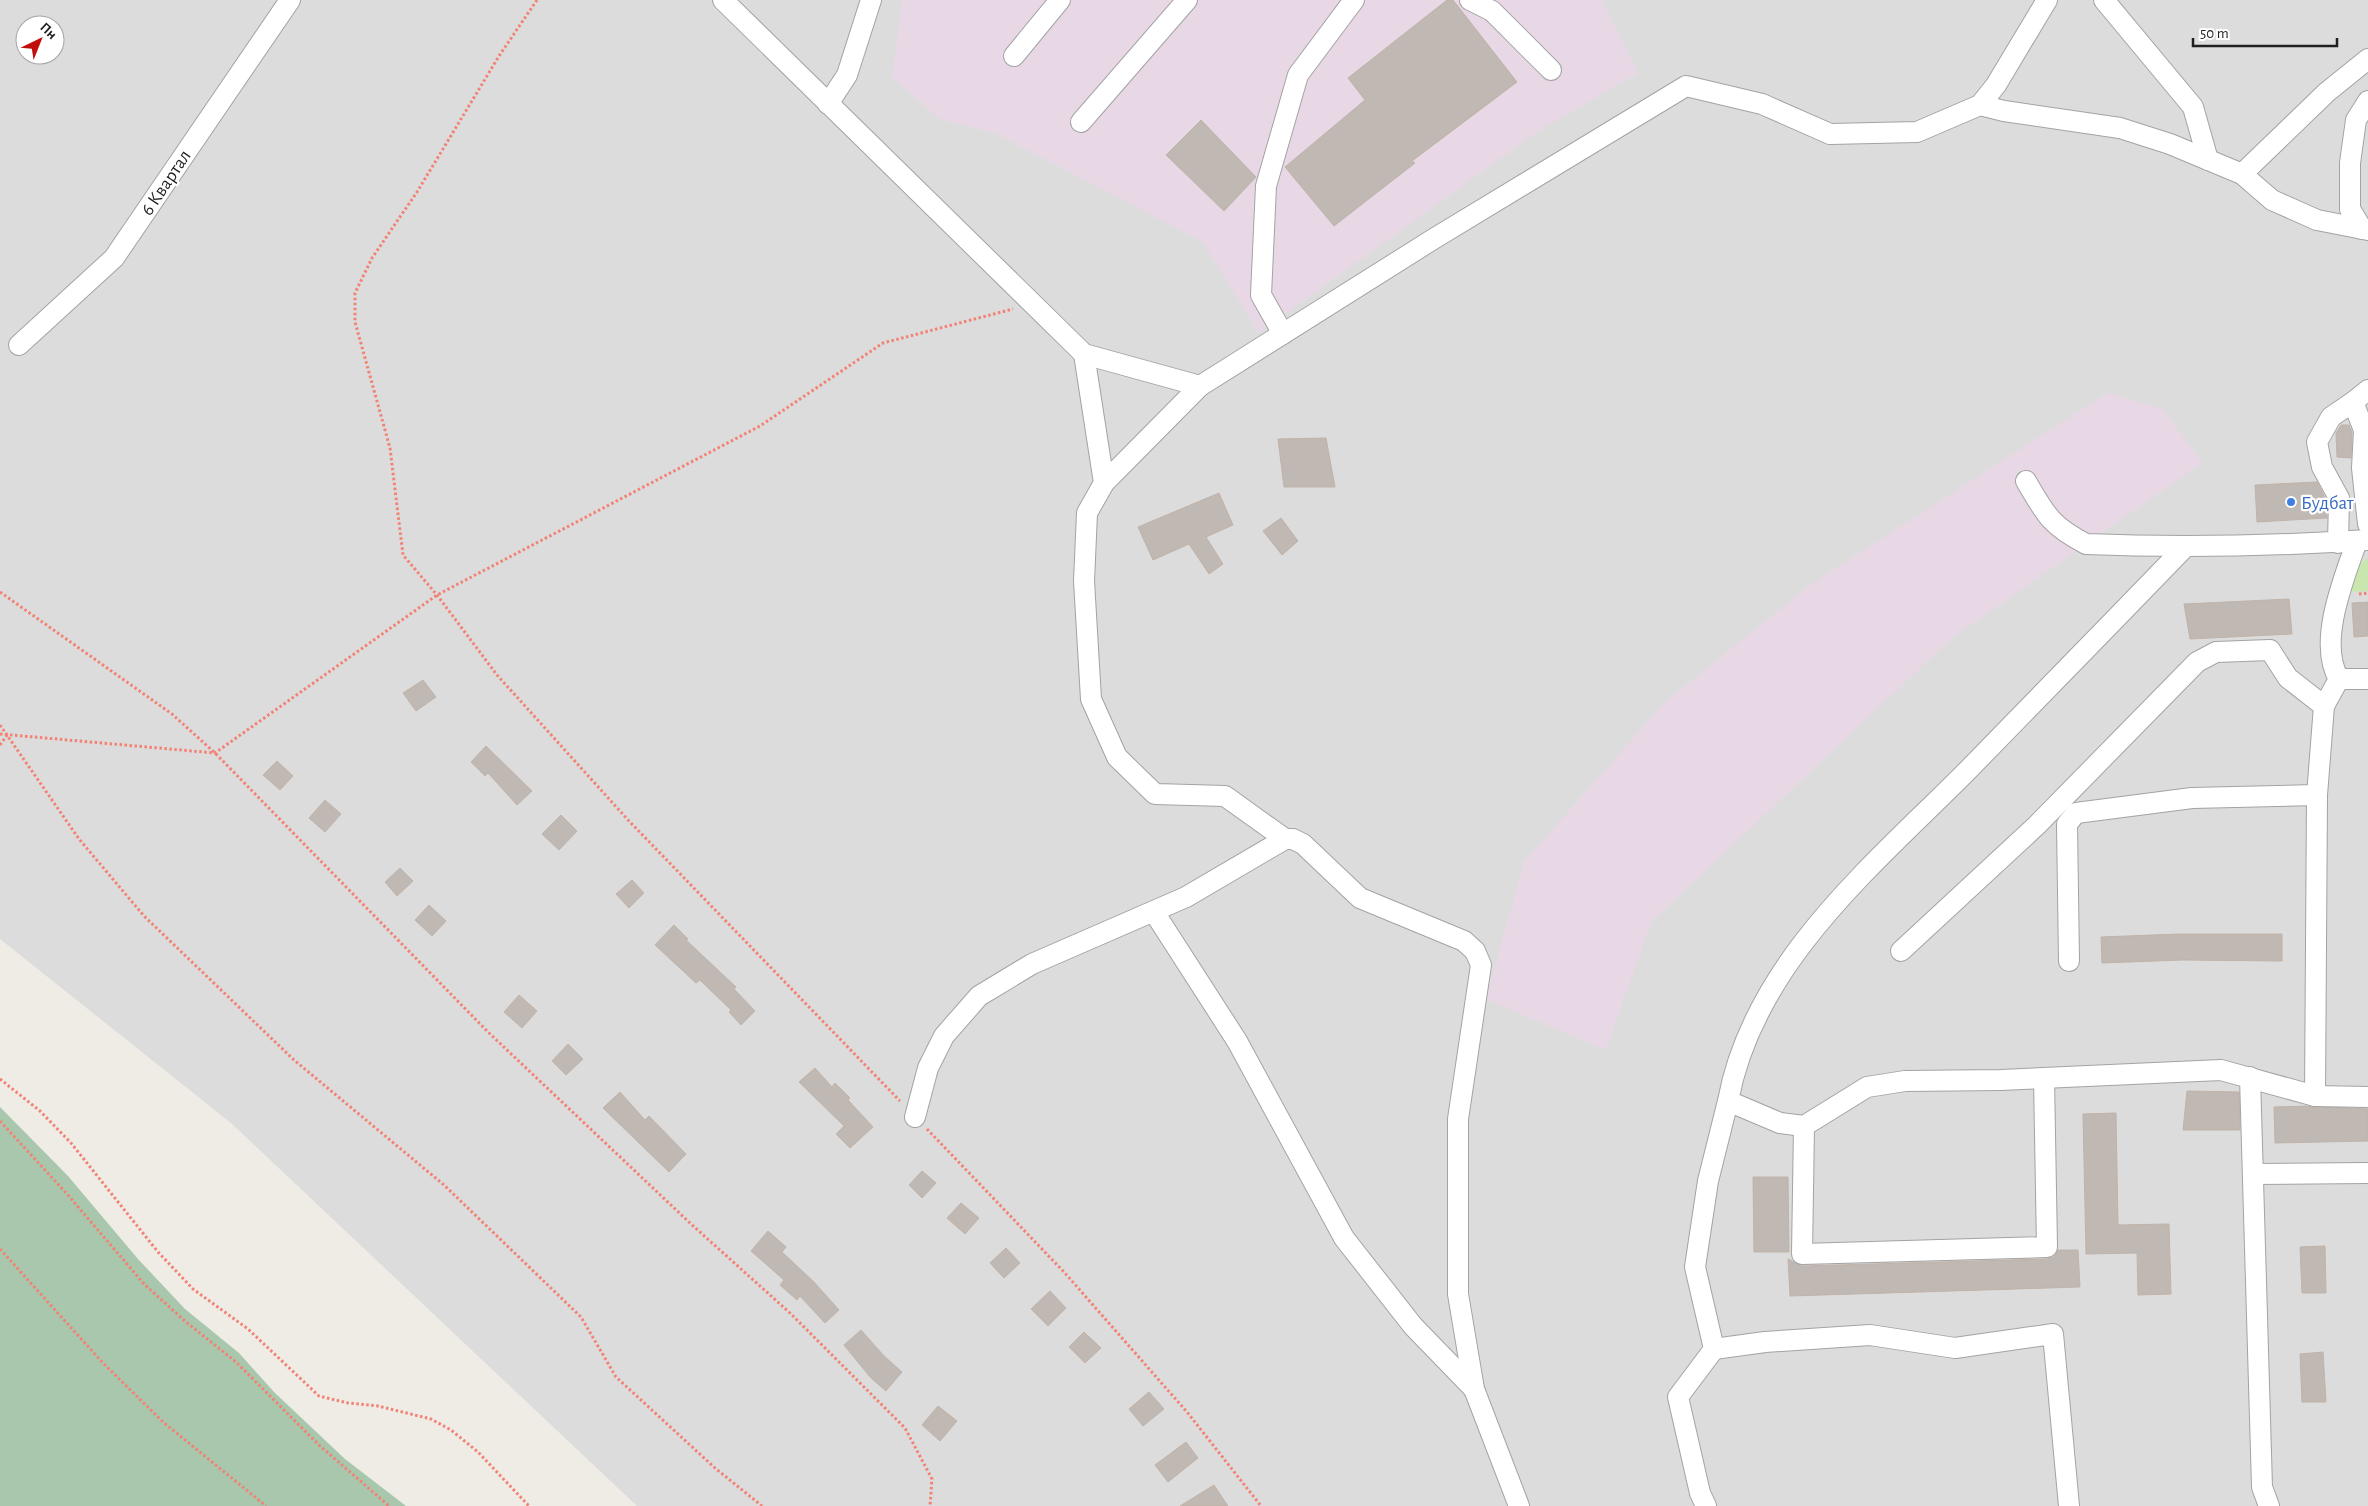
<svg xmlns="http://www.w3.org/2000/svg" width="2368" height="1506" viewBox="0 0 2368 1506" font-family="'Alegreya Sans',sans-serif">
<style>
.residential{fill:#dddcdc;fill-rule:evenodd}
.industrial{fill:#e8d8e5}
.grass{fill:#cae6af}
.cemetery{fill:#a8c7ad}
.building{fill:#c0b8b2;stroke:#c0b3a9}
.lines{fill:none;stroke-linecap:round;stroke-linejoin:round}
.minor-casing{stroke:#a3a3a3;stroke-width:22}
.path{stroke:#f28274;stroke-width:3;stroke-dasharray:2.5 2.5;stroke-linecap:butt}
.minor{stroke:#fff;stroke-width:20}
.shop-dot{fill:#3f7fe0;stroke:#fff;stroke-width:2}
.labels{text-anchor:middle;stroke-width:4.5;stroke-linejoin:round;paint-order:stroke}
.street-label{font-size:19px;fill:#1f1f1f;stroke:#fff}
.shop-label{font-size:19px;fill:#366cbe;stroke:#fff;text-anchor:start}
</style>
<rect width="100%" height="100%" fill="#efece6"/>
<path class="residential" d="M 0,0 L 2368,0 L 2368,1506 L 637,1506 L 231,1123 L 0,939 ZM 25,25 L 55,25 L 55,55 L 25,55 Z"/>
<g class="industrial">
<path d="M 902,0 L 1601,0 L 1638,73 L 1537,132 L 1259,333 L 1203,242 L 997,134 L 940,119 L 892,77 Z"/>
<path d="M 2107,393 L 2163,409 L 2202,463 L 1951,639 L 1651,922 L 1606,1050 L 1486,999 L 1524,862 L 1664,703 L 1810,585 Z"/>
</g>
<path class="grass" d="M 2368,558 L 2368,591 L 2347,592 L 2358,565 Z"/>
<path class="cemetery" d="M 0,1107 L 68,1176 L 138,1259 L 185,1309 L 239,1353 L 275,1393 L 345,1459 L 406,1506 L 0,1506 Z"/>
<g class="building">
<path d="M 1447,0 L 1453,0 L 1517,82 L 1412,161 L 1415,163 L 1334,226 L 1285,167 L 1365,100 L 1348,78 Z"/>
<path d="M 1201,120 L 1256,177 L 1224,211 L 1166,155 Z"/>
<path d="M 2341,425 L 2349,425 L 2352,432 L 2351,458 L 2337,457 L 2336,433 Z"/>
<path d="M 1326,438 L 1335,487 L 1284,487 L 1278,439 Z"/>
<path d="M 2317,482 L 2326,500 L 2327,518 L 2257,522 L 2255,485 Z"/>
<path d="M 1219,493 L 1233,525 L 1206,537 L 1223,564 L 1209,574 L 1189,544 L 1153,560 L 1138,527 Z"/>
<path d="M 1281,518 L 1298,541 L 1282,555 L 1263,531 Z"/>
<path d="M 2289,599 L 2292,634 L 2190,639 L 2184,604 Z"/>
<path d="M 2368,602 L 2368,636 L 2354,637 L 2352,603 Z"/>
<path d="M 423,680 L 436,697 L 416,711 L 403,693 Z"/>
<path d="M 486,746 L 532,791 L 517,805 L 488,773 L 485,776 L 471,762 Z"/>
<path d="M 277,761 L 293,776 L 280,790 L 263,775 Z"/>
<path d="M 325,800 L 341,814 L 325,832 L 309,818 Z"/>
<path d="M 561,815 L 577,831 L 559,850 L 542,834 Z"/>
<path d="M 400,868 L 413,881 L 397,896 L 385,882 Z"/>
<path d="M 632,880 L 644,893 L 629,908 L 616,894 Z"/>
<path d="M 429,905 L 446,921 L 432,936 L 415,920 Z"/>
<path d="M 674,925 L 688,939 L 686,940 L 736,987 L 734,989 L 755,1011 L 741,1025 L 729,1012 L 731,1010 L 700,980 L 696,983 L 655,945 Z"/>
<path d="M 2179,934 L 2282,934 L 2282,961 L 2182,960 L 2102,963 L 2101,937 Z"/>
<path d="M 519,995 L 537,1011 L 522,1028 L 504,1012 Z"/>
<path d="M 568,1044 L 583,1059 L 566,1075 L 552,1061 Z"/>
<path d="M 815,1068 L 832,1087 L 835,1083 L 850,1098 L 848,1100 L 873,1127 L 850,1148 L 836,1134 L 844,1126 L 799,1082 Z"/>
<path d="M 2187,1091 L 2239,1092 L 2240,1130 L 2183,1130 Z"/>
<path d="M 620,1092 L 645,1120 L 649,1116 L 686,1154 L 669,1172 L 603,1108 Z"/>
<path d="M 2307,1106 L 2368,1109 L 2368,1141 L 2275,1143 L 2274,1107 Z"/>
<path d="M 2116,1113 L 2118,1225 L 2169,1224 L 2171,1294 L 2138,1295 L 2137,1253 L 2086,1254 L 2083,1114 Z"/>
<path d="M 922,1171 L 936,1183 L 922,1198 L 909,1185 Z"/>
<path d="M 1753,1177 L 1788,1177 L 1789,1252 L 1754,1252 Z"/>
<path d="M 961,1203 L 979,1218 L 965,1234 L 947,1218 Z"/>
<path d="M 768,1231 L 786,1247 L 782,1252 L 814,1282 L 839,1310 L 825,1323 L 800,1296 L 797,1300 L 780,1285 L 784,1280 L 751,1251 Z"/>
<path d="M 2325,1246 L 2326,1293 L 2302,1293 L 2300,1247 Z"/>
<path d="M 1006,1248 L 1020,1263 L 1004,1278 L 990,1263 Z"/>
<path d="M 2058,1250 L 2078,1250 L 2080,1287 L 1790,1296 L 1788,1259 L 1802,1266 L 2047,1259 L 2054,1257 Z"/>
<path d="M 1050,1291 L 1066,1308 L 1048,1326 L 1031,1309 Z"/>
<path d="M 861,1330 L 884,1356 L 902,1372 L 886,1391 L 870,1377 L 844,1345 Z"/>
<path d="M 1084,1332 L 1101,1348 L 1085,1363 L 1069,1347 Z"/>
<path d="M 2323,1352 L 2326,1402 L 2302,1402 L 2300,1354 Z"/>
<path d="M 1149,1392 L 1164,1409 L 1143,1426 L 1129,1409 Z"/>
<path d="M 938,1406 L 957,1421 L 940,1441 L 922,1425 Z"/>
<path d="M 1186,1442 L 1198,1458 L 1168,1482 L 1155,1465 Z"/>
<path d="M 1214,1485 L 1228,1506 L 1180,1506 Z"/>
</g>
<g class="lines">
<defs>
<g id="minor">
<path d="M 723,0 L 1084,354 L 1200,386 L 1435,238 L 1686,86 L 1762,104 L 1830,134 L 1917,132 L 1980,105 L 1996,85 L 2047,0"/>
<path d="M 1470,0 L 1492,11 L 1551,70"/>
<path d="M 2104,0 L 2193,107 L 2208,160"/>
<path d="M 1014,56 L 1060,0"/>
<path d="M 828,104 L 847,75 L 871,0"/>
<path d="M 1980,105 L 2004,111 L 2120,128 L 2170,144 L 2242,174 L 2272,200 L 2317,220 L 2368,230"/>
<path d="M 1081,122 L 1187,0"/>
<path d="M 2242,174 L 2327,92 L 2368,59"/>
<path d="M 2362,229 L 2350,209 L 2350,163 L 2356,120 L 2368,101"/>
<path d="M 1283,334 L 1261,295 L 1266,186 L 1298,75 L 1354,0"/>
<path d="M 19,345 L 114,258 L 290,0"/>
<path d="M 1084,354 L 1104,483"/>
<path d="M 1200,386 L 1104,483 L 1087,513 L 1084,581 L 1091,699 L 1117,757 L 1155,794 L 1225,796 L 1285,839"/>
<path d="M 2368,390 L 2353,402 L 2364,430 L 2362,468 L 2368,524"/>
<path d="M 2026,481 C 2046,515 2050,525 2086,544 C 2180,548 2274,546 2368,540"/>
<path d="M 2338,543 L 2339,498 L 2322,467 L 2317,442 L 2331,417 L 2353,402"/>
<path d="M 2186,546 C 2114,620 2042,695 1970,768 C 1875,864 1754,961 1728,1101 L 1780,1123 L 1804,1126 L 1867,1087 L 1905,1081 L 2001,1080 L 2221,1070 L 2315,1096"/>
<path d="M 2339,679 L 2324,706 L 2317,795 L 2315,1096 L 2368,1097"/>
<path d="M 2339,679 C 2317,643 2344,578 2357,541"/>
<path d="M 2339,679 L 2368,679"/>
<path d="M 1154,912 L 1237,1041 L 1344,1238 L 1413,1326 L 1474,1389"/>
<path d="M 1901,951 L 2037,825 L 2197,662 L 2216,652 L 2270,650 L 2288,678 L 2324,706"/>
<path d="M 2069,961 L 2067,824 L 2076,813 L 2192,798 L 2317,795"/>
<path d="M 2250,1077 L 2262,1487 L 2269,1506"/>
<path d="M 915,1117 L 928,1068 L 944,1036 L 979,996 L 1032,964 L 1186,897 L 1285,839 L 1293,839 L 1303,844 L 1360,898 L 1464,941 L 1475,951 L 1481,965 L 1458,1119 L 1458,1294 L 1474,1389 L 1519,1506"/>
<path d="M 1804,1126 L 1802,1254 L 2047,1247 L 2044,1078"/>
<path d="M 2253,1174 L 2368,1173"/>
<path d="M 1714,1349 L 1765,1342 L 1870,1335 L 1955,1348 L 2053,1334 L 2069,1506"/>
<path d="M 1706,1506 L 1700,1493 L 1678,1397 L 1714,1349 L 1695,1267 L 1708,1181 L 1728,1101"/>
</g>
</defs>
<use href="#minor" class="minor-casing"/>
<g class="path">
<path d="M 537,0 L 499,56 L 417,192 L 372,258 L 355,293 L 355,322 L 390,448 L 403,555 L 437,595 L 497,675 L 629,821 L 900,1101"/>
<path d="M 0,592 L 172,714 L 215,753 L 488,1032 L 691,1224 L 790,1313 L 905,1428 L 932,1479 L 930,1506"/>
<path d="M 2359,594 L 2368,593"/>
<path d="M 0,725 L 79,839 L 144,916 L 294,1060 L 444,1185 L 581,1317 L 616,1377 L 715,1468 L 762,1506"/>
<path d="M 0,734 L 215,753 L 437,595 L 760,426 L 883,343 L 1013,309"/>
<path d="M 0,745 L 7,735"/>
<path d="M 0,1079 L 40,1111 L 71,1143 L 158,1252 L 193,1289 L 248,1329 L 319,1396 L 348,1403 L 378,1406 L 431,1419 L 451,1430 L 478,1452 L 529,1506"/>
<path d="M 0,1121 L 67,1194 L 145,1285 L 186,1322 L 236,1362 L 319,1445 L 389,1506"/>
<path d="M 927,1129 L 1064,1272 L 1187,1412 L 1261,1506"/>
<path d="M 0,1249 L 102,1362 L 163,1422 L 266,1506"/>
</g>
<use href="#minor" class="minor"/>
</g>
<circle class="shop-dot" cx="2291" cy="502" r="5"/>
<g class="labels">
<g class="street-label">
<text transform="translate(165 182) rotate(-56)" y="7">6 Квартал</text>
</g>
<g class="shop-label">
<text x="2301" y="509">Будбат</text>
</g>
</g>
<g transform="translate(40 40) rotate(43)"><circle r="24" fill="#ffffff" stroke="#a5a5a5"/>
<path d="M0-4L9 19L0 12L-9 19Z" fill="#c20d0c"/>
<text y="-8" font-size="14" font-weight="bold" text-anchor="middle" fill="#1f1f1f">Пн</text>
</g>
<path d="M2193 38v8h144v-8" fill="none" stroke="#1f1f1f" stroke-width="2.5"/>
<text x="2200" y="38" font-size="15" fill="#1f1f1f" stroke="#ffffff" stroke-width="4" paint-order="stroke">50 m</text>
</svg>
